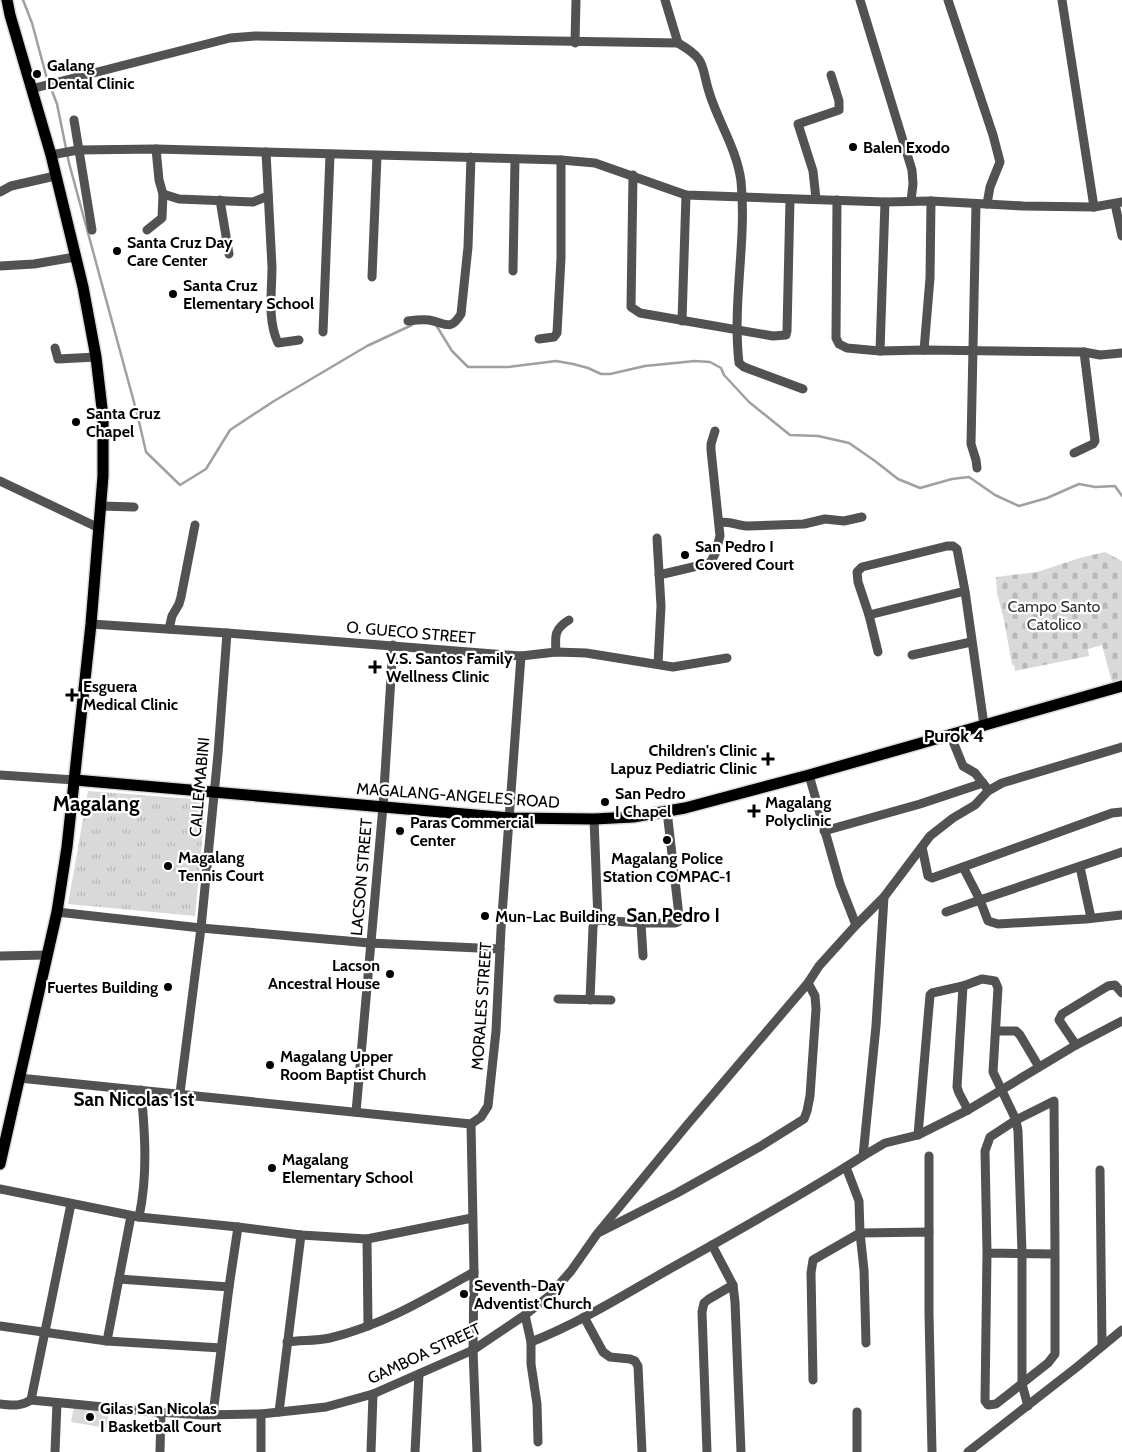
<svg xmlns="http://www.w3.org/2000/svg" width="1122" height="1452" viewBox="0 0 1122 1452" font-family="Cabin,sans-serif">
<style>
.grass{fill:#d9d9d9}
.cemetery{fill:url(#cemetery-stones)}
.park{fill:url(#park-tufts)}
.lines{fill:none;stroke-linecap:round;stroke-linejoin:round}
.stream{stroke:#a0a0a0;stroke-width:2.5}
.major-casing{stroke:#dbdbdb;stroke-width:14}
.minor{stroke:#525252;stroke-width:9}
.major{stroke:#000;stroke-width:11}
.poi-dot{fill:#000;stroke:#fff;stroke-width:2}
.labels{text-anchor:middle;stroke-width:4.5;stroke-linejoin:round;paint-order:stroke}
.poi-label{font-size:16px;font-weight:bold;fill:#000;stroke:#fff;text-anchor:start}
.park-label{font-size:16px;fill:#303030;stroke:#fff}
.street-label{font-size:16px;fill:#000;stroke:#fff}
.neighbourhood-label{font-size:18px;font-weight:bold;fill:#000;stroke:#fff}
.quarter-label{font-size:19px;font-weight:bold;fill:#000;stroke:#fff}
.district-label{font-size:21px;font-weight:bold;fill:#000;stroke:#fff}
</style>
<defs>
<pattern id="cemetery-stones" width="16" height="16" patternUnits="userSpaceOnUse" patternTransform="scale(1.25)"><rect width="16" height="16" fill="#d9d9d9"/><path d="M2 7V4a2 2 0 0 1 4 0v3zM10 15v-3a2 2 0 0 1 4 0v3z" fill="#b8b8b8"/></pattern>
<pattern id="park-tufts" width="24" height="20" patternUnits="userSpaceOnUse" patternTransform="scale(1.25)"><rect width="24" height="20" fill="#d9d9d9"/><path d="M3 7l-1-3M5 7V3M7 7l1-3M15 17l-1-3M17 17v-4M19 17l1-3" fill="none" stroke="#b8b8b8"/></pattern>
</defs>
<rect width="100%" height="100%" fill="#fff"/>
<path class="grass" d="M 74,1407 L 109,1413 L 106,1428 L 71,1422 Z"/>
<path class="cemetery" d="M 1105,552 L 1122,561 L 1122,679 L 1112,682 L 1102,645 L 1088,649 L 1089,656 L 1015,671 L 1014,665 L 1012,665 L 1004,620 L 997,593 L 996,577 L 1037,572 L 1083,557 Z"/>
<path class="park" d="M 88,791 L 206,800 L 195,916 L 68,904 Z"/>
<g class="lines">
<g class="stream">
<path d="M 23,0 L 32,23 L 46,75 L 57,104 L 69,163 L 138,417 L 146,452 L 180,485 L 206,469 L 230,430 L 274,401 L 367,346 L 412,325"/>
<path d="M 436,325 L 452,351 L 468,367 L 508,367 L 556,361 L 573,364 L 588,368 L 601,374 L 610,374 L 645,366 L 695,361 L 710,362 L 721,368 L 724,375 L 749,402 L 790,435 L 818,436 L 849,443 L 875,461 L 898,479 L 920,488 L 952,479 L 969,477 L 995,495 L 1019,506 L 1047,498 L 1079,484 L 1095,487 L 1115,486 L 1122,496"/>
</g>
<defs>
<g id="major">
<path d="M 75,780 L 510,818 L 594,819 L 633,817 L 685,808 L 809,775 L 1122,686"/>
<path d="M 0,1164 L 57,912 L 67,847 L 91,624 L 103,476 L 103,417 L 96,357 L 83,287 L 51,155 L 10,15 L 7,0"/>
</g>
</defs>
<use href="#major" class="major-casing"/>
<g class="minor">
<path d="M 665,0 L 678,43"/>
<path d="M 860,0 L 912,170 L 913,184 L 911,201"/>
<path d="M 948,0 L 993,135 L 1000,162 L 990,187 L 987,204"/>
<path d="M 1062,0 L 1094,207"/>
<path d="M 575,43 L 576,0"/>
<path d="M 31,89 L 230,38 L 255,36 L 678,43 C 709,61 700,66 710,95 C 719,123 737,150 741,181 C 747,241 732,302 739,363 L 744,367 L 803,389"/>
<path d="M 74,120 L 92,230"/>
<path d="M 156,149 L 159,180 L 163,194 L 179,199 L 253,202 L 268,196"/>
<path d="M 266,152 C 268,191 270,229 272,267 C 272,292 267,319 278,343 L 299,340"/>
<path d="M 51,155 L 78,150 L 156,149 L 561,160 L 595,163 L 686,195 L 885,202 L 931,201 L 1023,206 L 1094,207 L 1122,202"/>
<path d="M 633,175 L 631,307 L 640,313 L 663,317 L 773,336 L 786,335 L 787,331 L 790,199"/>
<path d="M 0,192 L 11,186 L 55,176"/>
<path d="M 816,199 L 813,171 L 798,124 L 839,110 L 839,101 L 831,75"/>
<path d="M 220,200 L 229,254"/>
<path d="M 837,200 L 836,338 L 839,344 L 847,348 L 880,351 L 924,350 L 1084,352 L 1100,355 L 1122,353"/>
<path d="M 976,204 L 971,444 L 976,460 L 977,468"/>
<path d="M 1115,204 L 1122,236"/>
<path d="M 147,230 L 162,218 L 163,194"/>
<path d="M 0,266 L 34,264 L 75,257"/>
<path d="M 513,271 L 515,159"/>
<path d="M 372,277 L 377,156"/>
<path d="M 408,321 C 415,320 422,319 429,320 C 446,323 450,332 461,314 L 468,247 L 471,157"/>
<path d="M 682,321 L 686,195"/>
<path d="M 323,332 L 330,155"/>
<path d="M 539,339 L 554,337 L 557,333 L 561,258 L 561,160"/>
<path d="M 55,348 L 58,359 L 96,357"/>
<path d="M 924,350 L 930,278 L 931,201"/>
<path d="M 880,351 L 885,202"/>
<path d="M 1074,453 L 1093,444 L 1095,441 L 1084,352"/>
<path d="M 0,481 L 99,528"/>
<path d="M 101,506 L 134,507"/>
<path d="M 719,523 C 729,520 738,526 748,526 L 804,524 L 825,519 L 844,521 L 862,517"/>
<path d="M 657,538 L 661,606 L 658,664"/>
<path d="M 659,575 L 710,563 L 715,554 L 720,536 L 711,450 L 711,444 L 715,431"/>
<path d="M 965,591 L 869,615 L 858,582 L 857,572 L 862,567 L 947,546 L 953,546 L 957,549 L 965,591 L 984,725"/>
<path d="M 869,615 L 878,652"/>
<path d="M 91,624 L 227,633 L 521,656 L 556,652 L 586,653 L 673,667 L 727,658"/>
<path d="M 169,629 L 172,616 L 179,604 L 181,597 L 195,525"/>
<path d="M 556,652 C 555,636 554,629 569,620"/>
<path d="M 912,655 L 971,642"/>
<path d="M 950,734 L 963,766 L 975,773 L 986,787"/>
<path d="M 0,775 L 75,780"/>
<path d="M 809,775 L 840,884 L 856,925"/>
<path d="M 594,819 L 598,920 L 641,923 L 675,923 L 678,922 L 679,919 L 678,907 L 667,811"/>
<path d="M 824,831 L 920,804 L 983,783"/>
<path d="M 922,847 L 928,876 L 932,878 L 963,867 L 980,900 L 946,912"/>
<path d="M 963,867 L 1112,813 L 1122,812"/>
<path d="M 1080,867 L 1091,918"/>
<path d="M 57,912 L 201,928 L 370,943 L 500,949"/>
<path d="M 1121,915 L 1086,919 L 998,924 L 988,921 L 980,900 L 1122,852"/>
<path d="M 641,923 L 643,956"/>
<path d="M 0,956 L 46,955"/>
<path d="M 963,986 L 957,1087 L 959,1093 L 968,1110"/>
<path d="M 558,999 L 611,1000"/>
<path d="M 590,1000 L 593,927 L 594,923 L 598,920"/>
<path d="M 996,1031 L 1016,1031 L 1020,1035 L 1039,1067"/>
<path d="M 1076,1045 L 1059,1020 L 1062,1014 L 1108,986 L 1115,985 L 1122,993"/>
<path d="M 19,1078 L 471,1124"/>
<path d="M 180,1093 L 201,928 L 218,754 L 227,633"/>
<path d="M 356,1112 L 383,806 L 393,645"/>
<path d="M 918,1135 L 930,995 L 932,993 L 963,986 L 982,979 L 995,981 L 998,988 L 993,1072 L 1016,1120 L 1018,1131 L 1022,1253 L 1022,1384 L 1028,1406"/>
<path d="M 863,1156 L 885,1143 L 918,1135 L 968,1110 L 1076,1045 L 1122,1021"/>
<path d="M 929,1156 L 929,1232"/>
<path d="M 846,1167 L 859,1201 L 860,1233 L 929,1232 L 929,1314 L 932,1452"/>
<path d="M 1100,1170 L 1102,1346"/>
<path d="M 0,1189 L 139,1217 L 238,1227 L 301,1235 L 367,1239 L 472,1218"/>
<path d="M 139,1217 C 148,1175 145,1133 141,1090"/>
<path d="M 600,1232 L 677,1193 L 761,1146 L 804,1119 L 807,1111 L 810,1096 L 816,1009 L 815,996 L 808,983"/>
<path d="M 367,1239 L 368,1326"/>
<path d="M 712,1245 L 733,1285 L 735,1302 L 741,1452"/>
<path d="M 987,1253 L 1055,1254 L 1054,1101 L 1016,1120 L 990,1137 L 985,1151 L 987,1253 L 985,1401 L 988,1405 L 996,1404 L 1048,1363 L 1055,1354 L 1055,1254"/>
<path d="M 119,1279 L 229,1287"/>
<path d="M 525,1315 L 531,1342 L 531,1364 L 537,1404 L 538,1442"/>
<path d="M 584,1317 L 603,1352 L 610,1357 L 630,1359 L 635,1361 L 638,1366 L 642,1452"/>
<path d="M 0,1326 L 107,1341 L 221,1348"/>
<path d="M 107,1341 L 131,1216"/>
<path d="M 287,1342 C 301,1340 316,1341 330,1338 C 381,1326 428,1298 474,1272"/>
<path d="M 531,1342 C 579,1323 622,1296 666,1271 C 732,1234 799,1197 863,1156 L 876,1026 L 884,897"/>
<path d="M 813,1380 L 811,1273 L 813,1260 L 860,1233 L 864,1270 L 866,1343"/>
<path d="M 31,1400 L 71,1204"/>
<path d="M 0,1404 C 12,1405 20,1407 31,1400 L 156,1412 L 203,1415 L 261,1414 L 326,1407 L 373,1394 L 473,1350 L 525,1315 L 549,1296 L 571,1271 L 597,1234 L 687,1125 L 808,983 L 819,966 L 856,925 L 884,897 L 930,836 L 953,818 L 975,805 L 988,791 L 1002,783 L 1122,747"/>
<path d="M 279,1412 L 301,1235"/>
<path d="M 857,1412 L 857,1452"/>
<path d="M 213,1414 L 229,1287 L 238,1227"/>
<path d="M 55,1452 L 57,1403"/>
<path d="M 160,1452 L 161,1412"/>
<path d="M 261,1452 L 261,1414"/>
<path d="M 371,1452 L 373,1394"/>
<path d="M 415,1452 L 419,1374"/>
<path d="M 477,1452 L 473,1350 L 474,1272 L 471,1124 L 481,1117 L 488,1106 L 496,1031 L 501,929 L 521,656"/>
<path d="M 707,1452 L 702,1312 L 704,1303 L 709,1299 L 733,1285"/>
<path d="M 968,1452 L 1077,1367 L 1122,1330"/>
</g>
<use href="#major" class="major"/>
</g>
<g class="poi-dot">
<circle cx="37" cy="74" r="5"/>
<circle cx="853" cy="147" r="5"/>
<circle cx="117" cy="251" r="5"/>
<circle cx="173" cy="294" r="5"/>
<circle cx="76" cy="422" r="5"/>
<circle cx="685" cy="555" r="5"/>
<path d="M372.5 659.5h5v5h5v5h-5v5h-5v-5h-5v-5h5z"/>
<path d="M69.5 687.5h5v5h5v5h-5v5h-5v-5h-5v-5h5z"/>
<path d="M765.5 751.5h5v5h5v5h-5v5h-5v-5h-5v-5h5z"/>
<circle cx="605" cy="802" r="5"/>
<path d="M751.5 803.5h5v5h5v5h-5v5h-5v-5h-5v-5h5z"/>
<circle cx="400" cy="831" r="5"/>
<circle cx="667" cy="840" r="5"/>
<circle cx="168" cy="866" r="5"/>
<circle cx="485" cy="916" r="5"/>
<circle cx="390" cy="974" r="5"/>
<circle cx="168" cy="987" r="5"/>
<circle cx="270" cy="1065" r="5"/>
<circle cx="272" cy="1168" r="5"/>
<circle cx="464" cy="1294" r="5"/>
<circle cx="90" cy="1417" r="5"/>
</g>
<g class="labels">
<g class="poi-label">
<text x="47" y="71">Galang<tspan x="47" dy="18">Dental Clinic</tspan></text>
<text x="863" y="153">Balen Exodo</text>
<text x="127" y="248">Santa Cruz Day<tspan x="127" dy="18">Care Center</tspan></text>
<text x="183" y="291">Santa Cruz<tspan x="183" dy="18">Elementary School</tspan></text>
<text x="86" y="419">Santa Cruz<tspan x="86" dy="18">Chapel</tspan></text>
<text x="695" y="552">San Pedro I<tspan x="695" dy="18">Covered Court</tspan></text>
<text x="386" y="664">V.S. Santos Family<tspan x="386" dy="18">Wellness Clinic</tspan></text>
<text x="83" y="692">Esguera<tspan x="83" dy="18">Medical Clinic</tspan></text>
<text x="757" y="756" text-anchor="end">Children's Clinic<tspan x="757" dy="18">Lapuz Pediatric Clinic</tspan></text>
<text x="615" y="799">San Pedro<tspan x="615" dy="18">I Chapel</tspan></text>
<text x="765" y="808">Magalang<tspan x="765" dy="18">Polyclinic</tspan></text>
<text x="410" y="828">Paras Commercial<tspan x="410" dy="18">Center</tspan></text>
<text x="178" y="863">Magalang<tspan x="178" dy="18">Tennis Court</tspan></text>
<text x="667" y="864" text-anchor="middle">Magalang Police<tspan x="667" dy="18">Station COMPAC-1</tspan></text>
<text x="495" y="922">Mun-Lac Building</text>
<text x="380" y="971" text-anchor="end">Lacson<tspan x="380" dy="18">Ancestral House</tspan></text>
<text x="158" y="993" text-anchor="end">Fuertes Building</text>
<text x="280" y="1062">Magalang Upper<tspan x="280" dy="18">Room Baptist Church</tspan></text>
<text x="282" y="1165">Magalang<tspan x="282" dy="18">Elementary School</tspan></text>
<text x="474" y="1291">Seventh-Day<tspan x="474" dy="18">Adventist Church</tspan></text>
<text x="100" y="1414">Gilas San Nicolas<tspan x="100" dy="18">I Basketball Court</tspan></text>
</g>
<g class="park-label">
<text x="1054" y="612">Campo Santo<tspan x="1054" dy="18">Catolico</tspan></text>
</g>
<g class="street-label">
<text transform="translate(411 632) rotate(5)" y="6">O. GUECO STREET</text>
<text transform="translate(199 787) rotate(-85)" y="6">CALLE MABINI</text>
<text transform="translate(458 795) rotate(4)" y="6">MAGALANG-ANGELES ROAD</text>
<text transform="translate(361 877) rotate(-85)" y="6">LACSON STREET</text>
<text transform="translate(481 1006) rotate(-86)" y="6">MORALES STREET</text>
<text transform="translate(424 1353) rotate(-25)" y="6">GAMBOA STREET</text>
</g>
<g class="neighbourhood-label">
<text x="954" y="742">Purok 4</text>
</g>
<g class="quarter-label">
<text x="673" y="922">San Pedro I</text>
<text x="134" y="1106">San Nicolas 1st</text>
</g>
<g class="district-label">
<text x="96" y="811">Magalang</text>
</g>
</g>
</svg>
